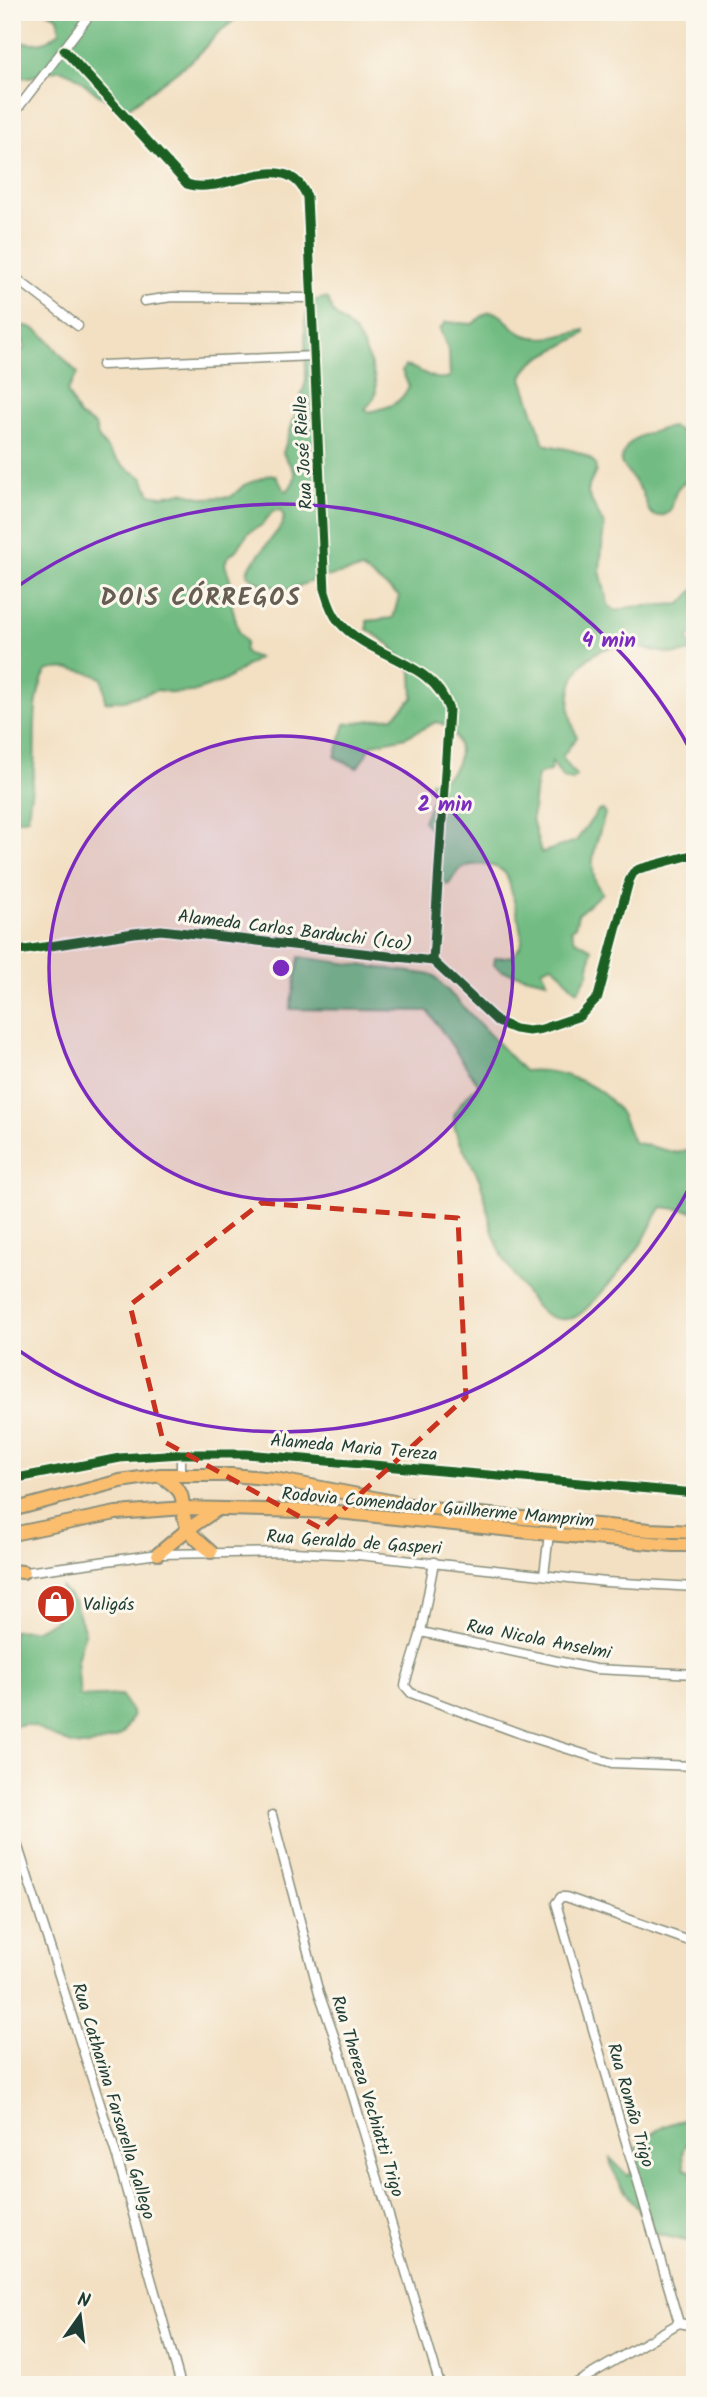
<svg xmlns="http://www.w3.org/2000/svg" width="707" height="2397" viewBox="0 0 707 2397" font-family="Kalam,sans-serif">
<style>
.forest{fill:#72bc83;stroke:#487c5c;stroke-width:2}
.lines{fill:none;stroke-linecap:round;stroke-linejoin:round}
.street-casing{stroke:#898e7c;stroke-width:11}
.primary-casing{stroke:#898e7c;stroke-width:16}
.street{stroke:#fff;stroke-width:8}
.primary{stroke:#fbbe6e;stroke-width:12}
.cycleway-casing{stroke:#fbf7ec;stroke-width:13}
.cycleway{stroke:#1b5e20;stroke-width:9}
.marked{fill:none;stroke:#c8321e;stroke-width:5;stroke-dasharray:14 9;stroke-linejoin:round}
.ring{fill:none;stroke:#7b2cbf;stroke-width:3.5}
.labels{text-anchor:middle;stroke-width:6;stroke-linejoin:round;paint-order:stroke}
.street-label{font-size:18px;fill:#1f3d34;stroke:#fbf7ec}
.poi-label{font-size:18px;fill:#1f3d34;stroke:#fbf7ec;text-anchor:start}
.district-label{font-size:24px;font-weight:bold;letter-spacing:2px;fill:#665e53;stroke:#fbf7ec}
.centre{fill:#7b2cbf;stroke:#fbf7ec;stroke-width:3.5}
.ring-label{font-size:21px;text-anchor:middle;font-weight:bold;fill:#7b2cbf;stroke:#fbf7ec;stroke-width:6;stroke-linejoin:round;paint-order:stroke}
</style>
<rect width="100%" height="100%" fill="#fbf7ec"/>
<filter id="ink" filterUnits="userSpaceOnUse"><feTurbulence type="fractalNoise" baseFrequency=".0143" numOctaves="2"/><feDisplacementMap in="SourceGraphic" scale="14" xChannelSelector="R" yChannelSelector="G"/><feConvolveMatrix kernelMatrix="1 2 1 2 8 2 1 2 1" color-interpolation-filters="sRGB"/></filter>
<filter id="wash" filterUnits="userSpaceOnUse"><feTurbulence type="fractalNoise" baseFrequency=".00686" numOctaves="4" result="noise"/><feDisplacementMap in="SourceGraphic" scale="28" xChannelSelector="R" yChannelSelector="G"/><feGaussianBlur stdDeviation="1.57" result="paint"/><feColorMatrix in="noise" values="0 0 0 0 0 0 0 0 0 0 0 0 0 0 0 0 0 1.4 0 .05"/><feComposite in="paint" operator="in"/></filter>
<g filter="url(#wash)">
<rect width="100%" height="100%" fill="#f3e0c3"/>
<g class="forest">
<path d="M 47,12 L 245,12 L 218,33 L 196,57 L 125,110 L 97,94 L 74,75 L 60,69 L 30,77 L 12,78 L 12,42 C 34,42 43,48 60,31 L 58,17 Z"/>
<path d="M 324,298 L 328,299 C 334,322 342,317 355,333 C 364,345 380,381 375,396 C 373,401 369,405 365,409 L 368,412 C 387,408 401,405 409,386 L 402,371 L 405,366 C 422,368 431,383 450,377 L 449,353 L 440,329 L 446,322 L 472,324 C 479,321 482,313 490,312 C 503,311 512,331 525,335 C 544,342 566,334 585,330 L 585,333 C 568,346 527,357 522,378 L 544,444 C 564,450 577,447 595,463 L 596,471 L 589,486 L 588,494 L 604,525 L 600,570 L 608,605 L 616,611 L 630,607 L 681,604 L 695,589 L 695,635 L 689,636 L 688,640 L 695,650 C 688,651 680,655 674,654 C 659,653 645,647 630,646 C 603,644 580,657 572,684 C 567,705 569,717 577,737 L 562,757 L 576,776 L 573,780 L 563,778 L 552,762 L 550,771 L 537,775 L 532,819 L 541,853 L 576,841 L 598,811 L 603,810 L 605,814 C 598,839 583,870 602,893 L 578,914 L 575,927 L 571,929 L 574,939 L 592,949 L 588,974 L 578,991 C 568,986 564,973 552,965 L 542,969 L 547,981 L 502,971 L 494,965 L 495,958 L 513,956 C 516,952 521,947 522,942 C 523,935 509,877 505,873 C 496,863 468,861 458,871 C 455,874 452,880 449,884 L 443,885 L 438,879 L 437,841 L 435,834 L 423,821 L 433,797 L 431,781 C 436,780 443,779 447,776 C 463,764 463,738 446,726 C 443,723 439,723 436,722 L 406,737 L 373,744 L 357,768 L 335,757 L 345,724 L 393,717 L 413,698 L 412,672 L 390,645 L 367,629 L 367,621 L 393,618 L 399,596 L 362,569 L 320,578 L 288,590 L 262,584 L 247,575 L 248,569 L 282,525 L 284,517 L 281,510 L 273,511 L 262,525 L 249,532 L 237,549 L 227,558 L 225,564 L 230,579 L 232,606 L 239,633 L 246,642 L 244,650 L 247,654 L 258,658 L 224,681 L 193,692 L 173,693 L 158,690 L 124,700 L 105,702 L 105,692 L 102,678 C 86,671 63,665 46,671 C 31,701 36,736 34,768 C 33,785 29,801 28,818 L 12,821 L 12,349 L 18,352 L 24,349 L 25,346 L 18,332 L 21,326 C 43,323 61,360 78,373 L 67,391 L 79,416 L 95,425 L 98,437 L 113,456 L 125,467 L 143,478 L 150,494 L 162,496 L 182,492 L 204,498 L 231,497 L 244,485 L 271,474 L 276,476 L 284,490 L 287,491 C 304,472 289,468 283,453 L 306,381 L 305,323 L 308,309 L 316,300 Z"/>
<path d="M 672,427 L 695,438 L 695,478 C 689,480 683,482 679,487 C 668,501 679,516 655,516 L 649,511 L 642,492 L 621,463 C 624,436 649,432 672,427 Z"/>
<path d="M 299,957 L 433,975 L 524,1071 C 557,1068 599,1082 619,1111 C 625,1120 628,1131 633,1142 L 677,1153 L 695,1148 L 695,1211 L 662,1207 C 654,1218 650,1228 644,1239 C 636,1253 586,1315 573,1318 C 543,1325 531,1301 517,1280 C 508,1266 500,1254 495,1238 C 488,1220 487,1200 480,1181 C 474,1165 455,1139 454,1123 C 452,1107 469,1094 479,1085 L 428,1011 L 290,1009 Z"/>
<path d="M 61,1587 L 74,1601 L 85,1632 L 77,1660 L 80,1697 L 121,1695 L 133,1715 C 122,1739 121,1738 97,1743 C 93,1744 90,1746 86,1746 C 61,1748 36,1716 12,1727 L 12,1631 L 36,1630 L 55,1621 L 61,1607 Z"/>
<path d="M 685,2120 L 695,2121 L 695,2137 C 681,2147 682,2153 685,2169 L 695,2173 L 695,2243 L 657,2234 C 644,2214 612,2182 610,2158 L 628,2176 L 631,2173 C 632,2166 632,2156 636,2150 C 645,2134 667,2123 685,2120 Z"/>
</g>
</g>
<g filter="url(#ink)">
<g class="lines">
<defs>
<g id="street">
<path d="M 64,50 L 187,184 C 223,198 286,143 307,197 L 325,592 C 328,602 332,614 339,622 C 371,659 434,660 449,710 L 433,961"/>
<path d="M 12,116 L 92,12"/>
<path d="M 12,275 L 78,326"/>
<path d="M 144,301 L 172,297 L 312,298"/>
<path d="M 102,365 L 314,356"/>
<path d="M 12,952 L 134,933 L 161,930 L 433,961 L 498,1022 L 515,1029 L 529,1031 L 542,1029 L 580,1016 L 598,997 L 629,881 L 633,873 L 639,869 L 695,854"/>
<path d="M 181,1454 L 181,1475"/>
<path d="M 12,1479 L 120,1458 L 181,1454 L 246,1454 L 695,1493"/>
<path d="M 434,1562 L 421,1632 L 406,1681 L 405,1686 L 411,1693 L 524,1735 L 612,1763 L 695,1766"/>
<path d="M 19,1573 L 158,1554 L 292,1552 L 358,1555 L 606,1582 L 695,1587"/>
<path d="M 544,1575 L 549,1534"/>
<path d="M 421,1632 L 595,1669 L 695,1674"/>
<path d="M 272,1815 L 319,1993 L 340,2053 L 440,2385"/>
<path d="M 12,1828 L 117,2157 L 181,2385"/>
<path d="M 679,2323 L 556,1903 L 561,1897 L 566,1897 L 695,1943"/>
<path d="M 573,2385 L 679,2323 L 695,2326"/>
</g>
<g id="primary">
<path d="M 161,1476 C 194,1498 176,1498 187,1527 C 191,1536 204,1545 211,1552"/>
<path d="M 12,1510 L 120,1481 L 161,1475 L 232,1475 L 275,1479 L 410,1505 L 470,1513 L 650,1530 L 695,1532"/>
<path d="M 12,1534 L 116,1513 L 185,1508 L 338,1512 L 549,1534 L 673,1545 L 695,1545"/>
<path d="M 158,1554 L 188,1529 L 218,1509"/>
<path d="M 12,1571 L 23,1572"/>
</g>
</defs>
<use href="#street" class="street-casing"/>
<use href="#primary" class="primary-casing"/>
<use href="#street" class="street"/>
<use href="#primary" class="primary"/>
<defs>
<g id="cycleway">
<path d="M 64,50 L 187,184 C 223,198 286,143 307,197 L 325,592 C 328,602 332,614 339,622 C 371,659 434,660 449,710 L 433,961"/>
<path d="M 12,952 L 134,933 L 161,930 L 433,961 L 498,1022 L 515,1029 L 529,1031 L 542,1029 L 580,1016 L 598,997 L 629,881 L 633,873 L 639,869 L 695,854"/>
<path d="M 12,1479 L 120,1458 L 181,1454 L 246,1454 L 695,1493"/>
</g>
</defs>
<use href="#cycleway" class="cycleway-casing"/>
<use href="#cycleway" class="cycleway"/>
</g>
</g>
<path class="marked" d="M 261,1203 L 458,1218 L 466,1397 L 322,1529 L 163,1441 L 130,1305 Z"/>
<circle cx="281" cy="968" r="232" fill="#7b2cbf" fill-opacity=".12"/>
<g class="ring">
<circle cx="281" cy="968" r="232"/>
<path d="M694 1179A464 464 0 0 1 15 1348M15 588A464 464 0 0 1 694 757"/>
</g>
<defs>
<symbol id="shop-disc" viewBox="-11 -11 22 22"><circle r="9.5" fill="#c8321e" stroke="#fbf7ec"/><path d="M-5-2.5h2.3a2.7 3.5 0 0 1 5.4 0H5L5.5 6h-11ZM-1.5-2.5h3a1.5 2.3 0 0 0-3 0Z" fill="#fff"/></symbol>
</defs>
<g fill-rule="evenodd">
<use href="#shop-disc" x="34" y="1582" width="44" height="44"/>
</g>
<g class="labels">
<g class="street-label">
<text transform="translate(303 453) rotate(-93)" y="6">Rua José Rielle</text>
<text transform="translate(295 930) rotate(7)" y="6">Alameda Carlos Barduchi (Ico)</text>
<text transform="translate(354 1447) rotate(5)" y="6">Alameda Maria Tereza</text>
<text transform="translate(438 1507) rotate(5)" y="6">Rodovia Comendador Guilherme Mamprim</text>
<text transform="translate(354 1542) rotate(4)" y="6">Rua Geraldo de Gasperi</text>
<text transform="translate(539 1639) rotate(11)" y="6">Rua Nicola Anselmi</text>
<text transform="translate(368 2096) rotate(73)" y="6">Rua Thereza Vechiatti Trigo</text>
<text transform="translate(114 2101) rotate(73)" y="6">Rua Catharina Farsarella Gallego</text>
<text transform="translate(631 2105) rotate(74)" y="6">Rua Romão Trigo</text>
</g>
<g class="poi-label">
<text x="83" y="1610">Valigás</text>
</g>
<g class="district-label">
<text x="201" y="605">DOIS CÓRREGOS</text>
</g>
</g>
<circle cx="281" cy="968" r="10" class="centre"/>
<g class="ring-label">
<text x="609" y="647">4 min</text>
<text x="445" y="811">2 min</text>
</g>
<rect width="707" height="2397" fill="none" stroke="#fbf7ec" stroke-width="42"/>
<g transform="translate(80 2316) rotate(14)" stroke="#fbf7ec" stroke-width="5" paint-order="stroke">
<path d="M0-5L12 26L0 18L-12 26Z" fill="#1f3d34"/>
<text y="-10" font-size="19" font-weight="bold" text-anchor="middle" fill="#1f3d34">N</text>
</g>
</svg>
